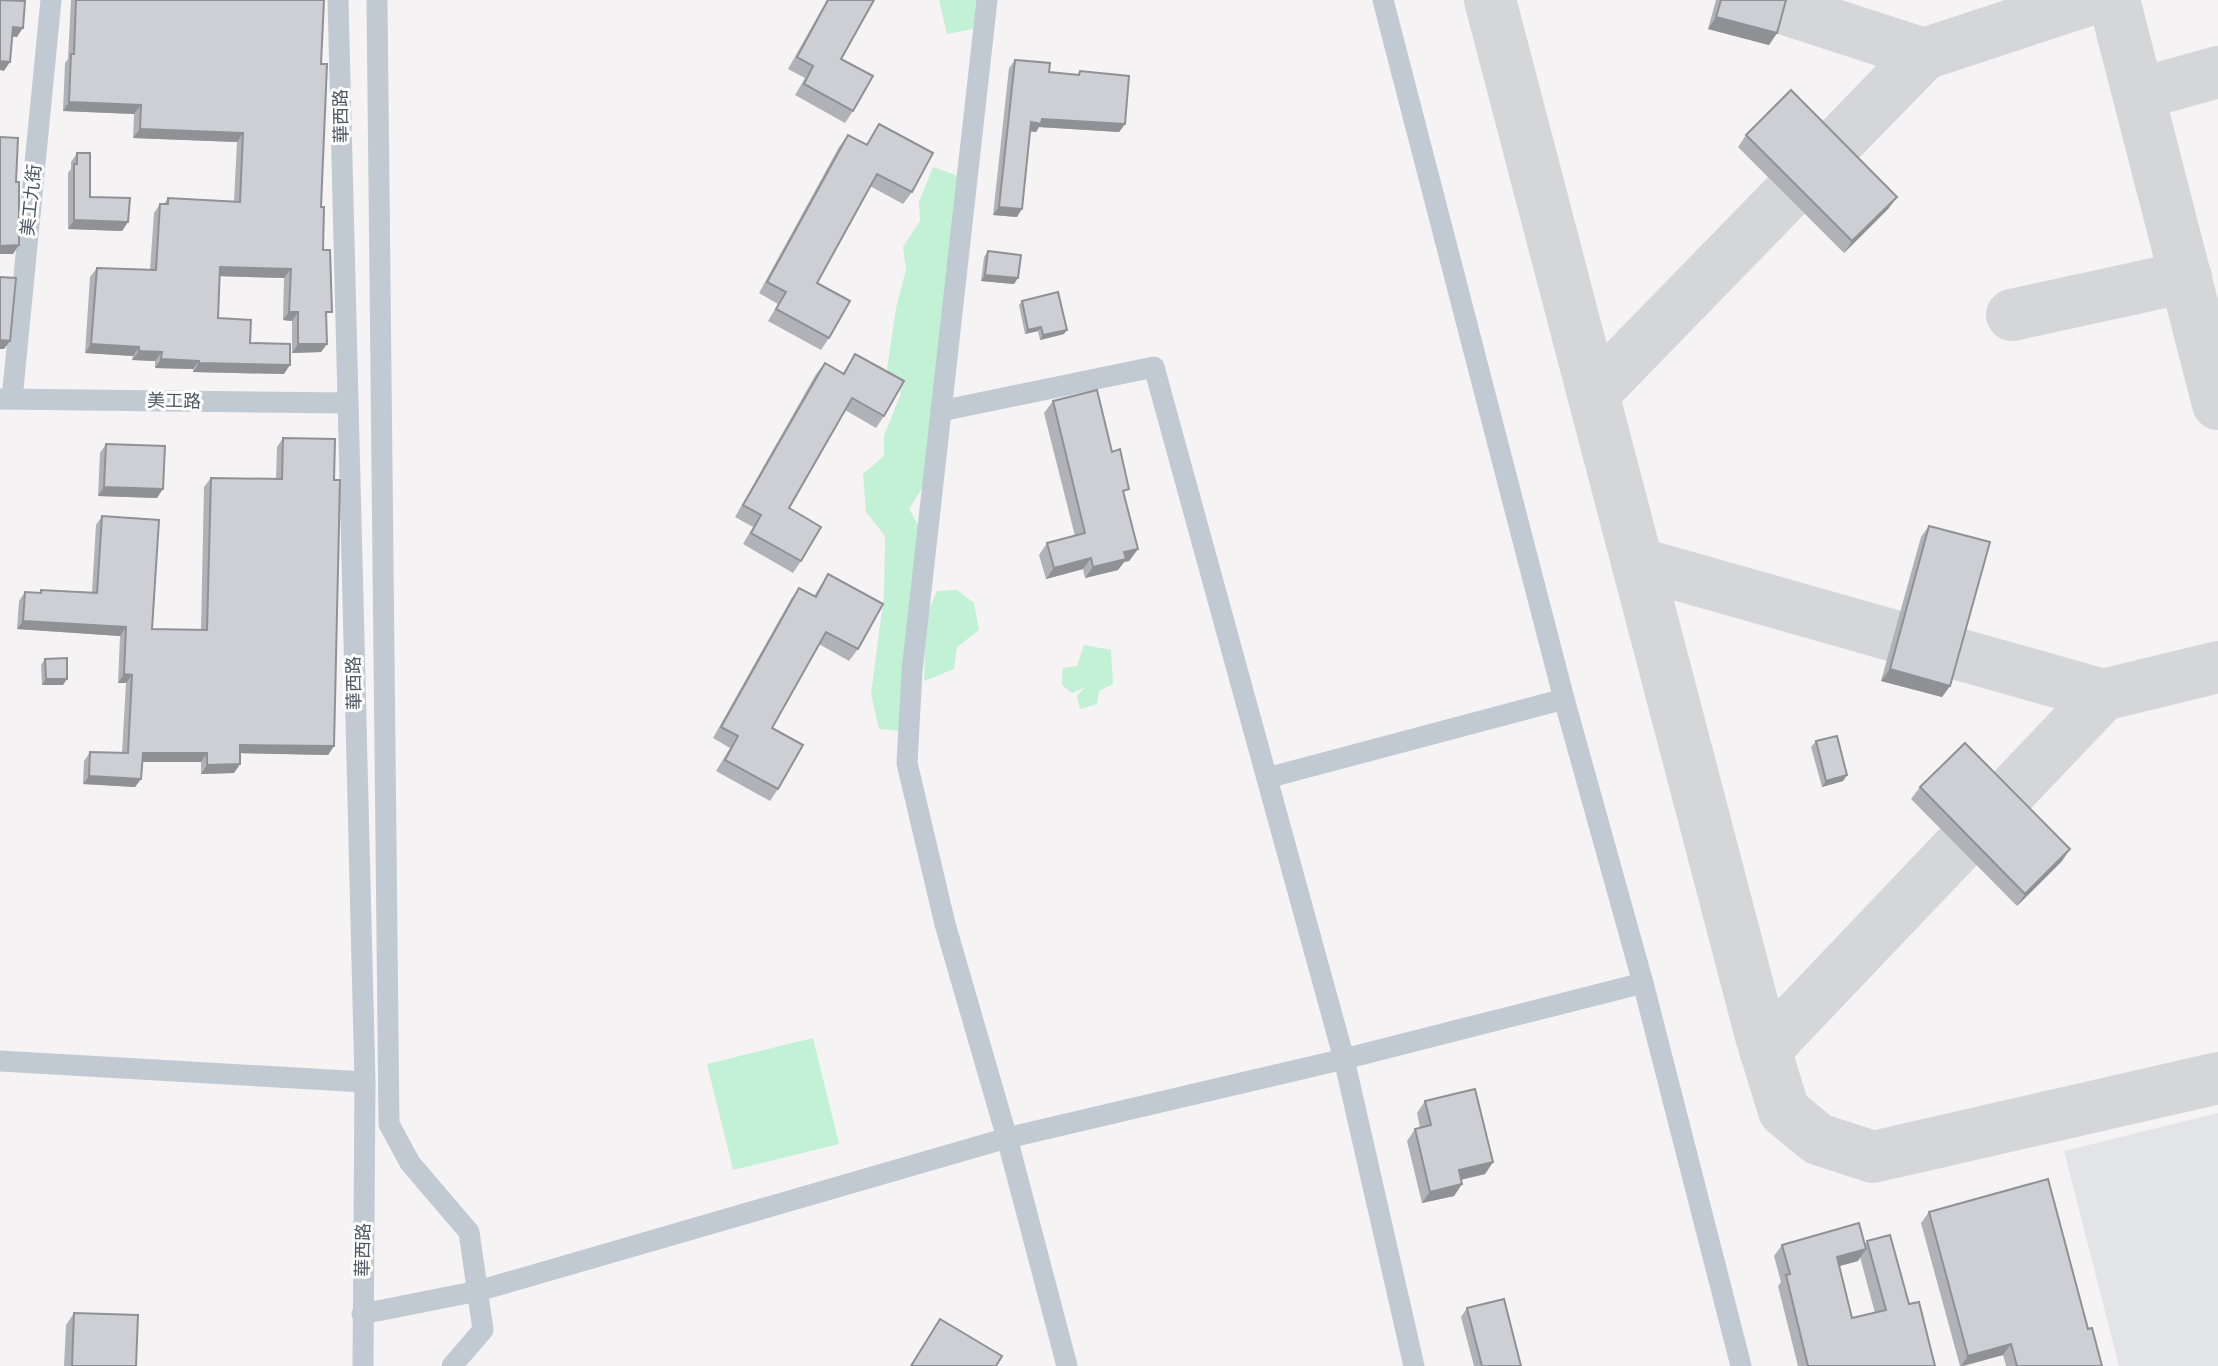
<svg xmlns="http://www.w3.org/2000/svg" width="2218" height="1366" viewBox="0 0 2218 1366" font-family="Raleway,'Noto Sans TC',sans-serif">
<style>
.airport{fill:#e2e4e7}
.green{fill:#c3f1d5}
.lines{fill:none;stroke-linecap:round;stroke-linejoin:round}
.taxiway{stroke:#d5d6d8;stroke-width:52}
.minor{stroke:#c1cad2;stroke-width:21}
.wall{fill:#b0b2b7;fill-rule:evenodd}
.shaded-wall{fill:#909195}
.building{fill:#cdcfd5;stroke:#909195;stroke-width:2}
.labels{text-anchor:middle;stroke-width:6;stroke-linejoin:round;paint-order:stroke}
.street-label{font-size:18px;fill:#4a5661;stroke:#fff}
</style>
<rect width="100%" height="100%" fill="#f5f3f3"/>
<path class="airport" d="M 2218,1113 L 2218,1366 L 2119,1366 L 2064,1151 Z"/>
<g class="green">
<path d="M 939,0 L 988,0 L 983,27 L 947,34 Z"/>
<path d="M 933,167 L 964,178 L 935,467 L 909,509 L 925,537 L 902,731 L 879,729 L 871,694 L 884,595 L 885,536 L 866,512 L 863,474 L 884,456 L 884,436 L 901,393 L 887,369 L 896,308 L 906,270 L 903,247 L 920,221 L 919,202 Z"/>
<path d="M 957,590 L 974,603 L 979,630 L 957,647 L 954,669 L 924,681 L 926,617 L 937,591 Z"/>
<path d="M 1084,645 L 1111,650 L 1113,684 L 1099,691 L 1097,704 L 1080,709 L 1077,696 L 1085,687 L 1072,693 L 1062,685 L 1063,668 L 1077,666 Z"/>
<path d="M 813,1038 L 839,1144 L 733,1170 L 707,1064 Z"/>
</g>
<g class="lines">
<g class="taxiway">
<path d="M 1490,0 L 1761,1036 L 1784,1111 L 1818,1139 L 1873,1157 L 2218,1078"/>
<path d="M 2114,0 L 2218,404"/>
<path d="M 1924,54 L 2088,0"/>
<path d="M 2139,94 L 2218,72"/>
<path d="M 2012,315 L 2186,277"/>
<path d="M 1593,394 L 1924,54 L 1757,0"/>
<path d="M 1637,563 L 2103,695 L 1765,1050"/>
<path d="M 2103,695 L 2218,667"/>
</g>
<g class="minor">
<path d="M 338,0 L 365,1082 L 363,1366"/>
<path d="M 377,0 L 389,1124 L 410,1163 L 469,1232 L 483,1330 L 452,1366"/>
<path d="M 987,0 L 912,671 L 907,763 L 945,924 L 1007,1138 L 1067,1366"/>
<path d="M 1383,0 L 1564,699 L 1643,983 L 1741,1366"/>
<path d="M 0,399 L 348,403"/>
<path d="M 12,399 L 51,0"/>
<path d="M 941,411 L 1154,367 L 1344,1059 L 1414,1366"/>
<path d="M 1267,778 L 1564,699"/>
<path d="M 0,1061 L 365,1082"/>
<path d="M 362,1314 L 478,1291 L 1007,1138 L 1344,1059 L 1643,983"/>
</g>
</g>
<g class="wall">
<path d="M 71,0 L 324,0 L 321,64 L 321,207 L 327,344 L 321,352 L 292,353 L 292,321 L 283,320 L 284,278 L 220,276 L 218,318 L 250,343 L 284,374 L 193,372 L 193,369 L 155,368 L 155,361 L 132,360 L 133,356 L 85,353 L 90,277 L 97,268 L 150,270 L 154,213 L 160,204 L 164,204 L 168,198 L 234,201 L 237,142 L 133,138 L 134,114 L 63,111 L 65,63 L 68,59 Z"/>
<path d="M 827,0 L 874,0 L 841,59 L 853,111 L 845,123 L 795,95 L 805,78 L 788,69 Z"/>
<path d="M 1716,0 L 1786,0 L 1777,33 L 1769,45 L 1708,29 Z"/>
<path d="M 1015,60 L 1049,72 L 1077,75 L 1080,71 L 1125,124 L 1119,132 L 1039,127 L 1036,132 L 1030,131 L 1017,217 L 993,215 L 1009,68 Z"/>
<path d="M 879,124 L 912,192 L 903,204 L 870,186 L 817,283 L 829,338 L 821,350 L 768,321 L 778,304 L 759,293 L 839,147 L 848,135 L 866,145 Z"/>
<path d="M 1746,135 L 1889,208 L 1844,253 L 1738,147 Z"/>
<path d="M 77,153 L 90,197 L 128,222 L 122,231 L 68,229 L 68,173 L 71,169 L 71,162 Z"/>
<path d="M 988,251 L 1014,284 L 981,281 L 984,257 Z"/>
<path d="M 1022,301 L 1064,334 L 1040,340 L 1038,331 L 1025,334 L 1019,305 Z"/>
<path d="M 855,354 L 884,416 L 876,428 L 845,410 L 789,508 L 801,561 L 793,573 L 743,544 L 753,527 L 735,517 L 816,374 L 825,363 L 843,373 Z"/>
<path d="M 1053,401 L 1112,452 L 1125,496 L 1138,549 L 1129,561 L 1124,562 L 1118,570 L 1085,578 L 1083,569 L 1046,579 L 1039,555 L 1047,543 L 1075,536 L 1044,413 Z"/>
<path d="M 283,438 L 334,480 L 334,746 L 328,755 L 240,753 L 240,764 L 234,773 L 201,774 L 201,762 L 142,762 L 141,779 L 135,787 L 83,784 L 84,761 L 90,752 L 122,753 L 126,683 L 118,683 L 120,636 L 17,629 L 19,601 L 25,592 L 39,593 L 41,590 L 92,592 L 96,525 L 102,516 L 152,629 L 201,630 L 204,487 L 211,478 L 276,479 L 277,447 Z"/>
<path d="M 106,444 L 157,498 L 98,496 L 100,453 Z"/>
<path d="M 1929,526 L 1950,686 L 1942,697 L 1881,681 L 1921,537 Z"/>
<path d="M 828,574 L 858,649 L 849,661 L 819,644 L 772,728 L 778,789 L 770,801 L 716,771 L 730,748 L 713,738 L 791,599 L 799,588 L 814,596 Z"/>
<path d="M 45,659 L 63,685 L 42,685 L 41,665 Z"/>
<path d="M 1816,741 L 1847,775 L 1843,781 L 1822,787 L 1811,747 Z"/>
<path d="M 1920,787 L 2062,861 L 2017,906 L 1911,799 Z"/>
<path d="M 1425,1101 L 1493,1162 L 1485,1174 L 1461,1180 L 1462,1184 L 1454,1196 L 1422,1203 L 1407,1141 L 1415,1129 L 1420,1128 L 1417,1113 Z"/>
<path d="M 1929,1212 L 2088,1329 L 2102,1366 L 2006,1366 L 2003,1355 L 1964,1366 L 1960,1366 L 1921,1223 Z"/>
<path d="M 1867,1241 L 1909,1304 L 1935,1366 L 1798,1366 L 1778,1286 L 1781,1282 L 1774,1256 L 1782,1245 L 1865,1244 ZM 1860,1257 L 1875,1313 L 1852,1318 L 1839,1266 L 1858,1261 Z"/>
<path d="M 1467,1308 L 1521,1366 L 1474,1366 L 1461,1317 Z"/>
<path d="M 74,1313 L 136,1366 L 64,1366 L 66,1325 Z"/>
<path d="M 940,1319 L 996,1366 L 910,1366 Z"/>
</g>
<g class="shaded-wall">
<path d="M 1716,17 L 1777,33 L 1769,45 L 1708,29 Z"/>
<path d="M 13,27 L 23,28 L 17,37 L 6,36 Z"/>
<path d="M 0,61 L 10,62 L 4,71 L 0,70 Z"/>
<path d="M 69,102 L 141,105 L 134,114 L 63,111 Z"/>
<path d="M 1042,119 L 1125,124 L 1119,132 L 1039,127 L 1036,132 L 1025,131 L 1031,122 Z"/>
<path d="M 140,129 L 243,133 L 237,142 L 133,138 Z"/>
<path d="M 1897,197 L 1889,208 L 1844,253 L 1852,241 Z"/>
<path d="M 999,207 L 1022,209 L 1017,217 L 993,215 Z"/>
<path d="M 74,220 L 128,222 L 122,231 L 68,229 Z"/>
<path d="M 19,245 L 13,254 L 0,254 L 0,246 Z"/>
<path d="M 220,267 L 291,269 L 284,278 L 214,276 Z"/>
<path d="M 985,275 L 1018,278 L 1014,284 L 981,281 Z"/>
<path d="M 289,312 L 298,312 L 292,321 L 283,320 Z"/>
<path d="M 1041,327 L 1038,331 L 1025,334 L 1028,330 Z"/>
<path d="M 1067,330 L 1064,334 L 1040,340 L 1043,335 Z"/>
<path d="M 0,340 L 10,341 L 4,349 L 0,349 Z"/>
<path d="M 91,344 L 139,347 L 133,356 L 85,353 Z"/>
<path d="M 298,344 L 327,344 L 321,352 L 292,353 Z"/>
<path d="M 139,351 L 162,352 L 155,361 L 132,360 Z"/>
<path d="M 161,359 L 199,361 L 193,369 L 155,368 Z"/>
<path d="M 199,363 L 290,365 L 284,374 L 193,372 Z"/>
<path d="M 104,487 L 163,489 L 157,498 L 98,496 Z"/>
<path d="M 1138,549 L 1129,561 L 1124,562 L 1118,570 L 1085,578 L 1093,567 L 1124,552 Z"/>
<path d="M 1091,558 L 1083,569 L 1046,579 L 1054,568 Z"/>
<path d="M 23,621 L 126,627 L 120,636 L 17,629 Z"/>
<path d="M 1890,669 L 1950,686 L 1942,697 L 1881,681 Z"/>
<path d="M 124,674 L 132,675 L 126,683 L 118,683 Z"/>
<path d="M 46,679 L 67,679 L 63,685 L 42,685 Z"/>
<path d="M 240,745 L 334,746 L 328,755 L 233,753 Z"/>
<path d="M 143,753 L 207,753 L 201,762 L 136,762 Z"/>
<path d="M 240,764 L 234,773 L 201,774 L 207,765 Z"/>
<path d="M 1847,775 L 1843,781 L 1822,787 L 1826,781 Z"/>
<path d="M 89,776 L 141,779 L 135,787 L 83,784 Z"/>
<path d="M 2070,849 L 2062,861 L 2017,906 L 2025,894 Z"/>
<path d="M 1493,1162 L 1485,1174 L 1451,1182 L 1459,1170 Z"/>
<path d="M 1462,1184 L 1454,1196 L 1422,1203 L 1430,1192 Z"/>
<path d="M 1866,1249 L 1858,1261 L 1829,1269 L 1837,1257 Z"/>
<path d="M 2011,1344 L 2003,1355 L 1961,1366 L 1968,1356 Z"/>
</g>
<g class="building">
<path d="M 0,0 L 25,1 L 23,28 L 13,27 L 10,62 L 0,61 Z"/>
<path d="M 76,0 L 324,0 L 321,64 L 327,64 L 321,207 L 324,207 L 323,250 L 330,250 L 332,312 L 326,312 L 327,344 L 298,344 L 298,312 L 289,312 L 291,269 L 220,267 L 218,318 L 251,320 L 250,343 L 290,344 L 290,365 L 199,363 L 199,361 L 161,359 L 162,352 L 139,351 L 139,347 L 91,344 L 97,268 L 156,270 L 160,204 L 168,204 L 168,198 L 240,202 L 243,133 L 140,129 L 141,105 L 69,102 L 71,54 L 74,54 Z"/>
<path d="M 828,0 L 874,0 L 841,59 L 873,76 L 853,111 L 804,84 L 813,66 L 797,57 Z"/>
<path d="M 1721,0 L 1786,0 L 1777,33 L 1716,17 Z"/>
<path d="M 1015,60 L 1050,63 L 1049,72 L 1079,75 L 1080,71 L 1129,76 L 1125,124 L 1042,119 L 1041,124 L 1031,122 L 1022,209 L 999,207 Z"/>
<path d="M 1791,90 L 1897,197 L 1852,241 L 1746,135 Z"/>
<path d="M 879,124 L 933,153 L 912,192 L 877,174 L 817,283 L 850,301 L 829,338 L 776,309 L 786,292 L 767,282 L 848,135 L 867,145 Z"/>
<path d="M 0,137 L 18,138 L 16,182 L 19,182 L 19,245 L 0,246 Z"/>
<path d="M 77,153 L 90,153 L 90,197 L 130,198 L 128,222 L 74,220 L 74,164 L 77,164 Z"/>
<path d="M 988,251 L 1021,255 L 1018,278 L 985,275 Z"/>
<path d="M 0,277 L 16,278 L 10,341 L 0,340 Z"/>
<path d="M 1058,292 L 1067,330 L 1043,335 L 1041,327 L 1028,330 L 1022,301 Z"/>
<path d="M 855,354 L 904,381 L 884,416 L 852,398 L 789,508 L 821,527 L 801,561 L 751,533 L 761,515 L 743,505 L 825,363 L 844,374 Z"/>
<path d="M 1097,390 L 1112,452 L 1120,449 L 1129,489 L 1123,491 L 1138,549 L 1124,552 L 1126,559 L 1093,567 L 1091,558 L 1054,568 L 1047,543 L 1085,533 L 1053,401 Z"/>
<path d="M 283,438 L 335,439 L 334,480 L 340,480 L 334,746 L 240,745 L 240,764 L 207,765 L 207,753 L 143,753 L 141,779 L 89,776 L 90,752 L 128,753 L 132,675 L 124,674 L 126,627 L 23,621 L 25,592 L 41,593 L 41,590 L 97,593 L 102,516 L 159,520 L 152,629 L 207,630 L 211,478 L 282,479 Z"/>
<path d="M 106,444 L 165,446 L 163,489 L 104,487 Z"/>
<path d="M 1929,526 L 1990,542 L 1950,686 L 1890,669 Z"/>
<path d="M 828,574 L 883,604 L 858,649 L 826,632 L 772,728 L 803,745 L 778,789 L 725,760 L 738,736 L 721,727 L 799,588 L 816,597 Z"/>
<path d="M 67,658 L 67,679 L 46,679 L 45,659 Z"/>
<path d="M 1837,736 L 1847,775 L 1826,781 L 1816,741 Z"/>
<path d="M 1965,743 L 2070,849 L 2025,894 L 1920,787 Z"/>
<path d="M 1475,1089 L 1493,1162 L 1459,1170 L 1462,1184 L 1430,1192 L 1415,1129 L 1431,1125 L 1425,1101 Z"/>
<path d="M 2048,1179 L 2088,1329 L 2092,1328 L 2102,1366 L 2017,1366 L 2011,1344 L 1968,1356 L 1929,1212 Z"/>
<path d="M 1859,1223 L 1866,1249 L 1837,1257 L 1852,1318 L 1886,1310 L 1867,1241 L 1890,1235 L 1909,1304 L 1919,1302 L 1935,1366 L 1808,1366 L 1786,1275 L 1790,1274 L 1782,1245 Z"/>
<path d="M 1504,1299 L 1521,1366 L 1482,1366 L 1467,1308 Z"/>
<path d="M 74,1313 L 138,1315 L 136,1366 L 72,1366 Z"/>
<path d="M 940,1319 L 1002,1356 L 996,1366 L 911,1366 Z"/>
</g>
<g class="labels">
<g class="street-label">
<text transform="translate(341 116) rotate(-91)" y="6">華西路</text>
<text transform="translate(31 200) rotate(-84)" y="6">美工九街</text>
<text transform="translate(174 401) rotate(1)" y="6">美工路</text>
<text transform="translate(354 683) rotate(-91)" y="6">華西路</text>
<text transform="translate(363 1250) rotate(-89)" y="6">華西路</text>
</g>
</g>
</svg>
